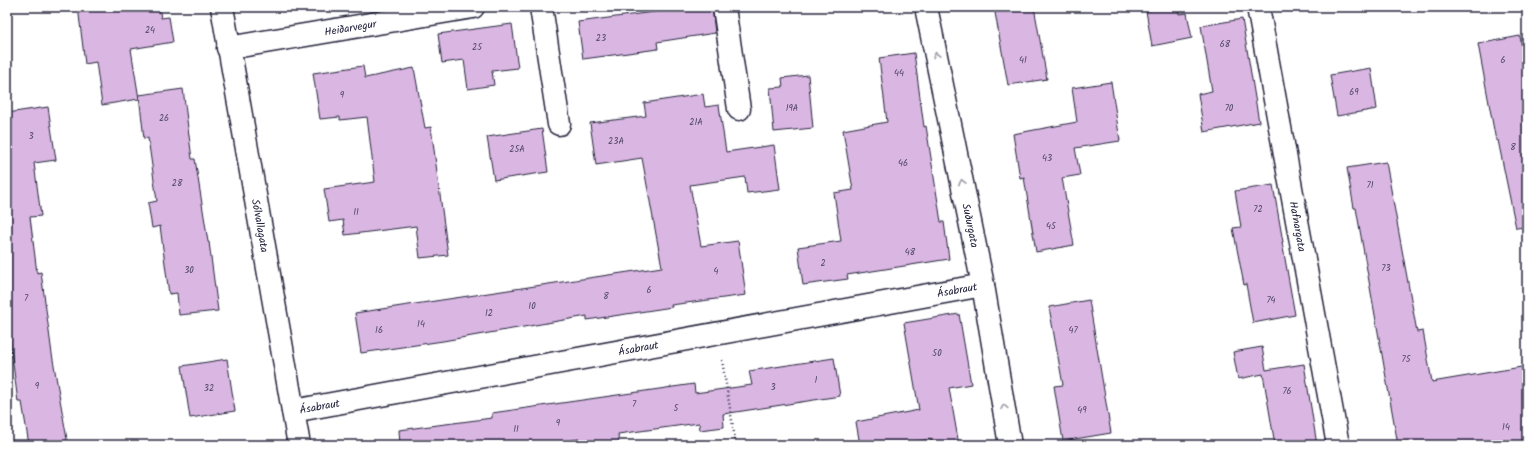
<svg xmlns="http://www.w3.org/2000/svg" width="1534" height="452" viewBox="0 0 1534 452" font-family="Kalam,sans-serif">
<style>
.building{fill:#dab7e2;stroke:#22223b}
.lines{fill:none;stroke-linecap:round;stroke-linejoin:round}
.minor-casing{stroke:#22223b;stroke-width:25}
.tertiary-casing{stroke:#22223b;stroke-width:25}
.path{stroke:#22223b;stroke-width:2.5;stroke-dasharray:1 3;stroke-linecap:butt}
.minor{stroke:#fff;stroke-width:22}
.tertiary{stroke:#fff;stroke-width:22}
.oneway{stroke:#9c9ca7}
.labels{text-anchor:middle;stroke-width:4;stroke-linejoin:round;paint-order:stroke}
.number-label{font-size:9px;fill:#504765}
.street-label{font-size:11px;fill:#22223b;stroke:#fff}
</style>
<rect width="100%" height="100%" fill="#fff"/>
<filter id="ink" filterUnits="userSpaceOnUse"><feTurbulence type="fractalNoise" baseFrequency=".025" numOctaves="2"/><feDisplacementMap in="SourceGraphic" scale="8" xChannelSelector="R" yChannelSelector="G"/><feConvolveMatrix kernelMatrix="1 2 1 2 8 2 1 2 1" color-interpolation-filters="sRGB"/></filter>
<g filter="url(#ink)">
<g class="building">
<path d="M 78,7 L 159,7 L 161,18 L 169,17 L 173,42 L 131,49 L 139,99 L 102,105 L 96,62 L 85,64 Z"/>
<path d="M 660,7 L 712,7 L 715,33 L 657,42 L 658,49 L 583,59 L 578,22 L 661,11 Z"/>
<path d="M 994,7 L 1034,7 L 1047,79 L 1008,85 Z"/>
<path d="M 1165,7 L 1178,7 L 1179,14 L 1187,13 L 1192,38 L 1152,46 L 1146,11 Z"/>
<path d="M 1242,19 L 1259,122 L 1204,132 L 1198,94 L 1212,91 L 1201,26 Z"/>
<path d="M 512,24 L 518,68 L 492,71 L 494,85 L 468,89 L 464,60 L 442,63 L 438,34 Z"/>
<path d="M 1520,36 L 1527,77 L 1527,227 L 1516,228 L 1498,140 L 1496,141 L 1478,44 Z"/>
<path d="M 914,53 L 924,127 L 926,126 L 941,222 L 944,222 L 949,259 L 847,275 L 848,279 L 803,285 L 798,247 L 841,241 L 834,193 L 853,190 L 843,130 L 887,122 L 879,58 Z"/>
<path d="M 363,66 L 365,78 L 414,68 L 425,128 L 431,127 L 448,255 L 420,258 L 416,226 L 345,235 L 343,220 L 329,222 L 324,189 L 375,182 L 367,117 L 340,120 L 340,117 L 320,119 L 313,73 Z"/>
<path d="M 1371,68 L 1377,109 L 1337,116 L 1330,75 Z"/>
<path d="M 808,75 L 813,128 L 774,132 L 770,88 L 783,87 L 782,78 Z"/>
<path d="M 1111,82 L 1120,141 L 1075,148 L 1080,175 L 1062,178 L 1074,245 L 1036,252 L 1024,177 L 1020,178 L 1013,134 L 1077,122 L 1072,88 Z"/>
<path d="M 183,89 L 192,159 L 195,159 L 208,242 L 209,242 L 218,311 L 179,315 L 177,293 L 169,294 L 160,226 L 152,228 L 148,203 L 157,201 L 148,138 L 144,139 L 139,95 Z"/>
<path d="M 703,94 L 705,107 L 719,105 L 726,152 L 774,145 L 780,189 L 747,193 L 745,177 L 690,185 L 701,246 L 738,241 L 746,295 L 671,305 L 672,307 L 587,320 L 587,316 L 443,341 L 361,353 L 355,313 L 662,267 L 642,158 L 596,165 L 590,123 L 646,116 L 644,103 Z"/>
<path d="M 48,107 L 56,160 L 34,163 L 41,216 L 30,217 L 37,273 L 41,272 L 52,354 L 68,445 L 29,445 L 22,402 L 18,402 L 7,318 L 7,113 Z"/>
<path d="M 542,129 L 548,172 L 494,180 L 487,137 Z"/>
<path d="M 1386,162 L 1417,332 L 1423,331 L 1432,382 L 1527,366 L 1527,445 L 1398,445 L 1356,208 L 1354,208 L 1347,168 Z"/>
<path d="M 1273,185 L 1283,242 L 1282,242 L 1295,315 L 1253,323 L 1246,284 L 1244,285 L 1233,228 L 1241,227 L 1235,191 Z"/>
<path d="M 1089,300 L 1111,433 L 1063,441 L 1054,386 L 1063,385 L 1049,307 Z"/>
<path d="M 959,314 L 971,384 L 949,388 L 959,445 L 932,445 L 931,439 L 896,445 L 860,445 L 856,422 L 919,410 L 904,323 Z"/>
<path d="M 1262,347 L 1266,370 L 1304,364 L 1317,445 L 1275,445 L 1263,374 L 1238,379 L 1233,352 Z"/>
<path d="M 834,358 L 840,396 L 723,414 L 724,427 L 700,430 L 699,423 L 618,434 L 619,445 L 580,445 L 579,439 L 539,445 L 400,445 L 399,430 L 492,418 L 492,413 L 694,384 L 695,393 L 752,385 L 749,371 Z"/>
<path d="M 227,359 L 235,411 L 190,418 L 182,366 Z"/>
</g>
<g class="lines">
<defs>
<g id="minor">
<path id="s1" d="M 222,7 L 299,445"/>
<path d="M 541,7 L 559,124"/>
<path d="M 724,7 L 739,109"/>
<path id="s2" d="M 926,7 L 983,285 L 1010,445"/>
<path id="s3" d="M 228,48 L 473,7"/>
<path id="s4" d="M 293,411 L 983,285"/>
</g>
<g id="tertiary">
<path id="s5" d="M 1258,7 L 1338,445"/>
</g>
</defs>
<use href="#minor" class="minor-casing"/>
<use href="#tertiary" class="tertiary-casing"/>
<path class="path" d="M 722,360 L 736,445"/>
<use href="#minor" class="minor"/>
<use href="#tertiary" class="tertiary"/>
</g>
<defs><path id="oneway-chevron" d="M-2-3.5L2.5 0L-2 3.5" fill="none" stroke-width="1.6" stroke-linecap="round" stroke-linejoin="round"/></defs>
<g class="oneway">
<use href="#oneway-chevron" transform="translate(936 55) rotate(-102)"/>
<use href="#oneway-chevron" transform="translate(962 182) rotate(-102)"/>
<use href="#oneway-chevron" transform="translate(1004 407) rotate(-100)"/>
</g>
</g>
<g class="labels">
<g class="number-label">
<text x="150" y="33">24</text>
<text x="601" y="41">23</text>
<text x="1225" y="47">68</text>
<text x="477" y="50">25</text>
<text x="1023" y="63">41</text>
<text x="1503" y="63">6</text>
<text x="899" y="76">44</text>
<text x="1354" y="95">69</text>
<text x="342" y="98">9</text>
<text x="792" y="111">19A</text>
<text x="1229" y="111">70</text>
<text x="164" y="121">26</text>
<text x="696" y="125">21A</text>
<text x="31" y="139">3</text>
<text x="616" y="144">23A</text>
<text x="1513" y="150">8</text>
<text x="517" y="152">25A</text>
<text x="1047" y="161">43</text>
<text x="903" y="166">46</text>
<text x="177" y="186">28</text>
<text x="1370" y="188">71</text>
<text x="1258" y="212">72</text>
<text x="356" y="215">11</text>
<text x="1051" y="229">45</text>
<text x="910" y="255">48</text>
<text x="823" y="266">2</text>
<text x="1386" y="271">73</text>
<text x="189" y="273">30</text>
<text x="716" y="274">4</text>
<text x="649" y="293">6</text>
<text x="606" y="299">8</text>
<text x="26" y="301">7</text>
<text x="1271" y="303">74</text>
<text x="532" y="309">10</text>
<text x="489" y="316">12</text>
<text x="421" y="327">14</text>
<text x="379" y="333">16</text>
<text x="1073" y="333">47</text>
<text x="937" y="356">50</text>
<text x="1406" y="362">75</text>
<text x="816" y="383">1</text>
<text x="37" y="389">9</text>
<text x="773" y="390">3</text>
<text x="209" y="391">32</text>
<text x="1287" y="394">76</text>
<text x="634" y="407">7</text>
<text x="676" y="411">5</text>
<text x="1082" y="413">49</text>
<text x="558" y="426">9</text>
<text x="1506" y="430">14</text>
<text x="516" y="432">11</text>
</g>
<g class="street-label">
<text dy="4" stroke="none"><textPath href="#s3" startOffset="124">Heiðarvegur</textPath></text>
<text dy="4" stroke="none"><textPath href="#s1" startOffset="222">Sólvallagata</textPath></text>
<text dy="4" stroke="none"><textPath href="#s2" startOffset="223">Suðurgata</textPath></text>
<text dy="4" stroke="none"><textPath href="#s5" startOffset="223">Hafnargata</textPath></text>
<text dy="4" stroke="none"><textPath href="#s4" startOffset="675">Ásabraut</textPath></text>
<text dy="4" stroke="none"><textPath href="#s4" startOffset="351">Ásabraut</textPath></text>
<text dy="4" stroke="none"><textPath href="#s4" startOffset="27">Ásabraut</textPath></text>
</g>
</g>
<rect width="1534" height="452" fill="none" stroke="#fff" stroke-width="24"/>
<rect x="12" y="12" width="1510" height="428" fill="none" stroke="#22223b" stroke-width="1.5" filter="url(#ink)"/>
</svg>
